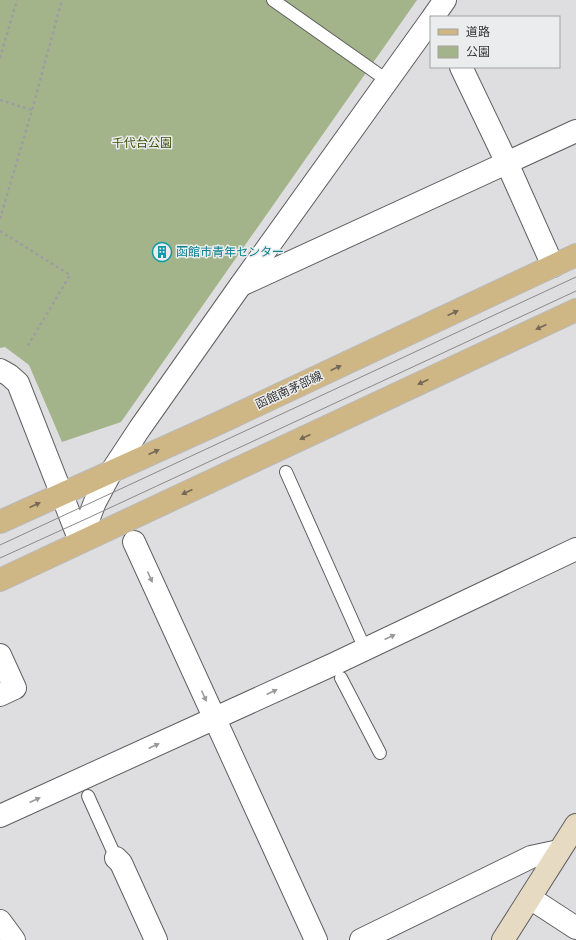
<svg xmlns="http://www.w3.org/2000/svg" width="576" height="940" viewBox="0 0 576 940" font-family="'DejaVu Sans','Noto Sans JP',sans-serif">
<style>
.green{fill:#a3b48a}
.lines{fill:none;stroke-linecap:round;stroke-linejoin:round}
.lane-casing{stroke:#5f5f60;stroke-width:14}
.street-casing{stroke:#5f5f60;stroke-width:24}
.secondary-casing{stroke:#5f5f60;stroke-width:24}
.primary-casing{stroke:#bababb;stroke-width:24}
.path{stroke:#9e9ea0;stroke-width:2.5;stroke-dasharray:3 3;stroke-linecap:butt}
.lane{stroke:#fff;stroke-width:12}
.street{stroke:#fff;stroke-width:22}
.secondary{stroke:#e7dac2;stroke-width:22}
.primary{stroke:#cfb685;stroke-width:22}
.tram{stroke:#8a8a8b;stroke-width:1}
.oneway{fill:#736956}
.oneway2{fill:#9a9a9a}
.labels{text-anchor:middle;stroke-width:3;stroke-linejoin:round;paint-order:stroke}
.park-label{font-size:12px;fill:#3b5103;stroke:#ebeced}
.culture-label{font-size:12px;fill:#0d838f;stroke:#ebeced;text-anchor:start}
.street-label{font-size:12px;fill:#353536;stroke:#ebeced}
</style>
<rect width="100%" height="100%" fill="#dedee0"/>
<path class="green" d="M 0,0 L 417,0 L 121,422 L 62,442 L 29,365 L 5,347 L 0,348 Z"/>
<g class="lines">
<defs>
<g id="lane">
<path d="M 273,0 L 388,81"/>
<path d="M 286,472 L 365,649"/>
<path d="M 341,678 L 380,753"/>
<path d="M 88,796 L 116,858"/>
</g>
<g id="street">
<path d="M 433,17 L 445,0"/>
<path d="M 461,67 L 507,163 L 553,266"/>
<path d="M 241,285 L 576,131"/>
<path d="M 0,370 L 9,375 L 18,383 L 80,541"/>
<path d="M 80,541 L 95,502 L 111,472 L 140,428 L 240,286 L 431,20"/>
<path d="M 134,542 L 316,940"/>
<path d="M 0,655 L 15,688 L 0,695"/>
<path d="M 0,816 L 334,664 L 576,549"/>
<path d="M 116,858 L 121,863 L 156,940"/>
<path d="M 530,898 L 576,928"/>
<path d="M 0,921 L 14,940"/>
<path d="M 361,940 L 531,857 L 559,851"/>
</g>
<path id="secondary" d="M 503,940 L 576,825"/>
<g id="primary">
<path d="M 0,522 L 219,423 L 576,255"/>
<path d="M 0,580 L 576,310"/>
</g>
</defs>
<use href="#lane" class="lane-casing"/>
<use href="#street" class="street-casing"/>
<use href="#secondary" class="secondary-casing"/>
<use href="#primary" class="primary-casing"/>
<g class="path">
<path d="M 0,58 L 17,0"/>
<path d="M 0,100 L 32,110"/>
<path d="M 0,219 L 32,110 L 62,0"/>
<path d="M 0,231 L 70,275 L 27,347"/>
</g>
<use href="#lane" class="lane"/>
<use href="#street" class="street"/>
<use href="#secondary" class="secondary"/>
<use href="#primary" class="primary"/>
<g class="tram">
<path d="M 0,545 L 576,277"/>
<path d="M 0,558 L 88,518 L 576,291"/>
</g>
</g>
<defs><path id="oneway-solid" d="M-6-.8H1V-3.2L6.5 0L1 3.2V.8H-6Z"/></defs>
<g class="oneway">
<use href="#oneway-solid" transform="translate(453 313) rotate(-25)"/>
<use href="#oneway-solid" transform="translate(541 327) rotate(155)"/>
<use href="#oneway-solid" transform="translate(336 368) rotate(-25)"/>
<use href="#oneway-solid" transform="translate(423 382) rotate(155)"/>
<use href="#oneway-solid" transform="translate(305 437) rotate(155)"/>
<use href="#oneway-solid" transform="translate(154 452) rotate(-24)"/>
<use href="#oneway-solid" transform="translate(187 492) rotate(155)"/>
<use href="#oneway-solid" transform="translate(35 505) rotate(-24)"/>
</g>
<g class="oneway2">
<use href="#oneway-solid" transform="translate(150 577) rotate(66)"/>
<use href="#oneway-solid" transform="translate(390 637) rotate(-25)"/>
<use href="#oneway-solid" transform="translate(272 692) rotate(-25)"/>
<use href="#oneway-solid" transform="translate(204 696) rotate(66)"/>
<use href="#oneway-solid" transform="translate(154 746) rotate(-25)"/>
<use href="#oneway-solid" transform="translate(35 800) rotate(-24)"/>
</g>
<defs>
<symbol id="building-ring" viewBox="-11 -11 22 22"><circle r="9.5" fill="#ebeced" stroke="#0f9aa8" stroke-width="1.5"/><path d="M-4-6H4V6H1V3H-1V6H-4ZM-2.5-4.3h1.7v1.8h-1.7ZM.8-4.3h1.7v1.8H.8ZM-2.5-1h1.7V.8h-1.7ZM.8-1h1.7V.8H.8Z" fill="#0f9aa8"/></symbol>
</defs>
<g fill-rule="evenodd">
<use href="#building-ring" x="151" y="241" width="22" height="22"/>
</g>
<g class="labels">
<g class="park-label">
<text x="142" y="147">千代台公園</text>
</g>
<g class="culture-label">
<text x="176" y="256">函館市青年センター</text>
</g>
<g class="street-label">
<text transform="translate(289 390) rotate(-25)" y="4">函館南茅部線</text>
</g>
</g>
<rect x="430" y="16" width="130" height="52" fill="#ebeced" stroke="#a2a3a4"/>
<rect x="438" y="29" width="20" height="6" fill="#cfb685" stroke="#a2a3a4"/>
<text x="466" y="36" font-size="12" fill="#353536">道路</text>
<rect x="438" y="46" width="20" height="12" fill="#a3b48a" stroke="#a2a3a4"/>
<text x="466" y="56" font-size="12" fill="#353536">公園</text>
</svg>
